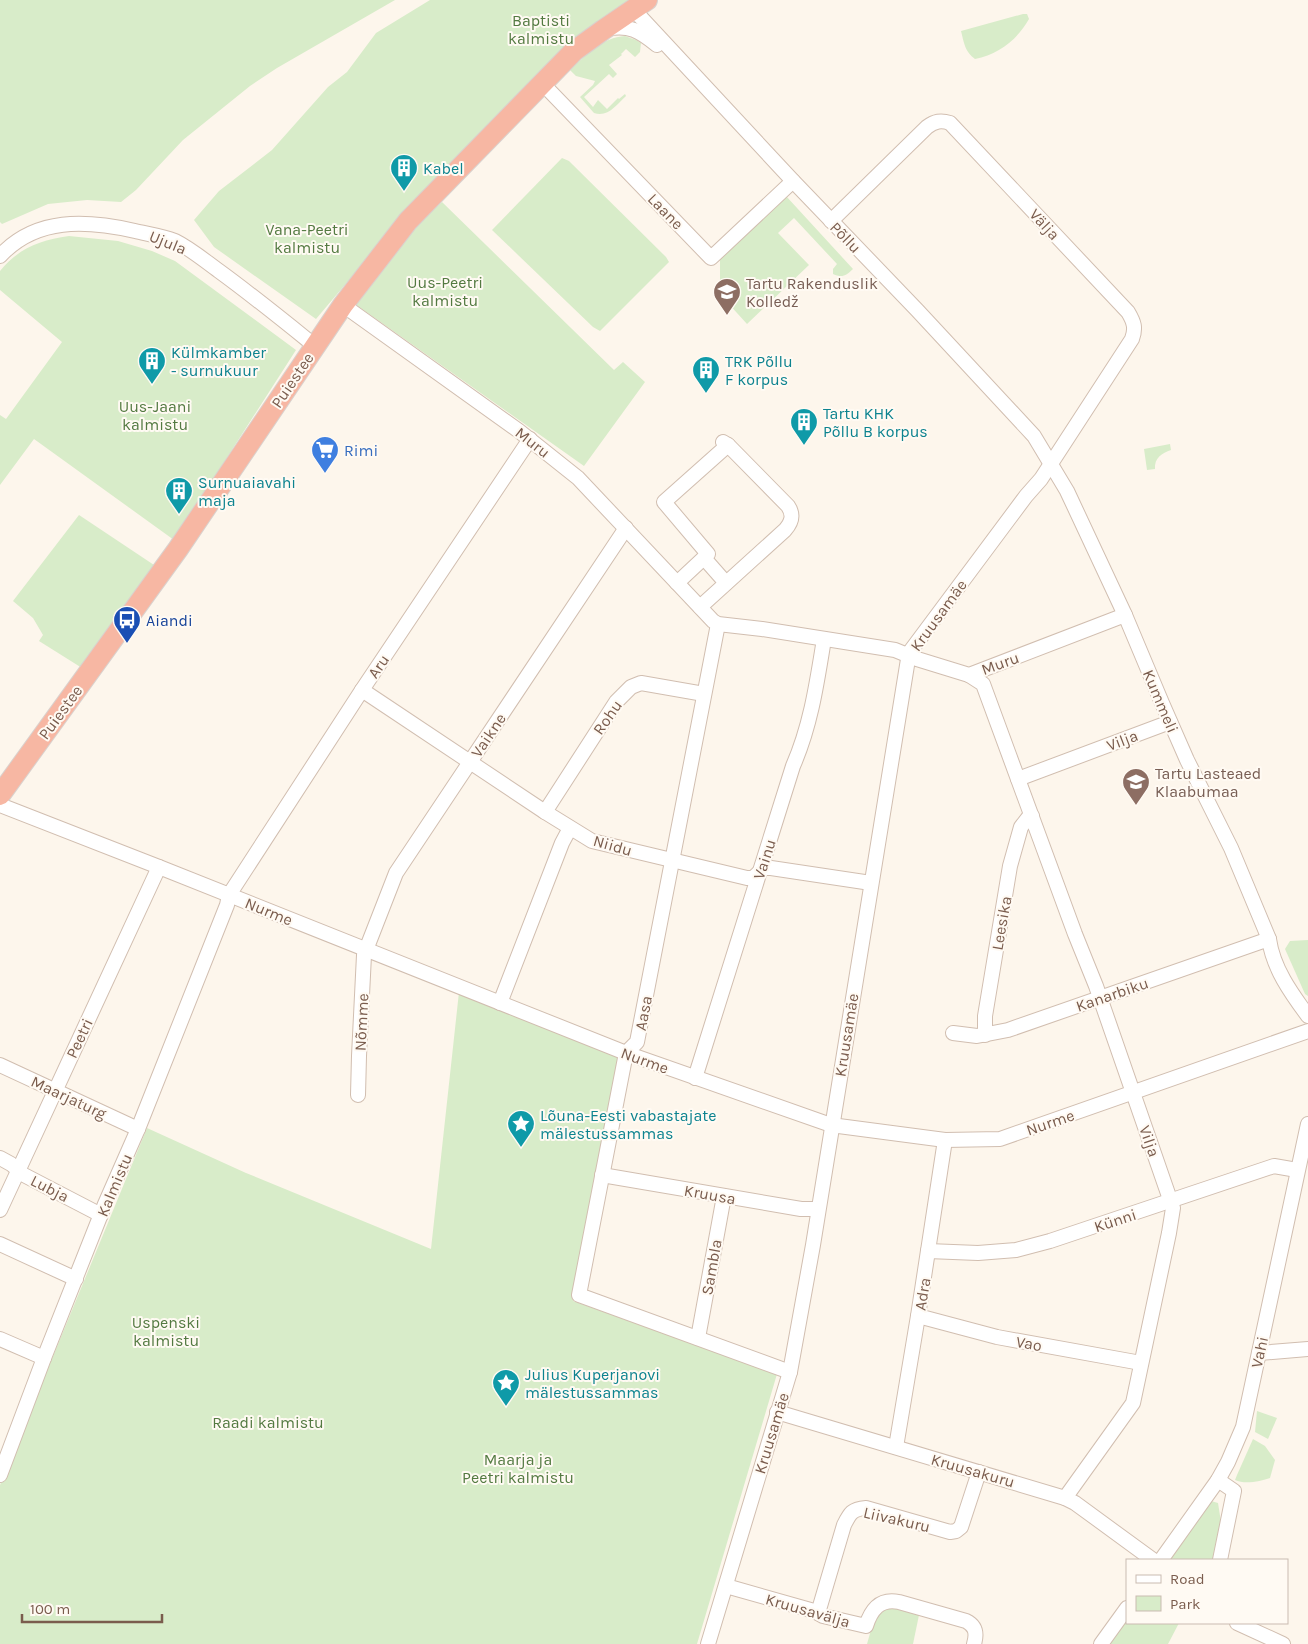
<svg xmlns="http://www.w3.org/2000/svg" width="1308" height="1644" viewBox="0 0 1308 1644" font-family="Karla,sans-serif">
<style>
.green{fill:#d8ecc9}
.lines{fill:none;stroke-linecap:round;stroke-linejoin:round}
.minor-casing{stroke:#d1beb0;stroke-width:16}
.highway-casing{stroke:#dad1cd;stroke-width:22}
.minor{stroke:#fff;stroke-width:14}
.highway{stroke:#f7b7a3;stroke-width:20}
.labels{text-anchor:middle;stroke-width:4;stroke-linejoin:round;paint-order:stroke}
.park-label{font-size:16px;fill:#537a41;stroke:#fffaf3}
.culture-label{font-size:16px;fill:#0d838f;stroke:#fffaf3;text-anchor:start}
.street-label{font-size:16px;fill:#7a5c4d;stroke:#fffaf3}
.education-label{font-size:16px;fill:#785e54;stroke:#fffaf3;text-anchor:start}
.shop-label{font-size:16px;fill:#366cbe;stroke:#fffaf3;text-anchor:start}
.transit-label{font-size:16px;fill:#164399;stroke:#fffaf3;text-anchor:start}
</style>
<rect width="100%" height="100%" fill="#fdf6ec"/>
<g class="green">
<path d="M 0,0 L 395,0 L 277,68 L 250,86 L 183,140 L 136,190 L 121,202 L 87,200 L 48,204 L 2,224 L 0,222 Z"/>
<path d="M 430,0 L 629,0 L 566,46 L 408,210 L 316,319 L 214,247 L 194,220 L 219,191 L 272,150 L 328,87 L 347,72 L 376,33 Z"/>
<path d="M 1023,14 L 1027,14 L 1029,19 C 1017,40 999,54 975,59 C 965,52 964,43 961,31 Z"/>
<path d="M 625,36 L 636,40 L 641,43 L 640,52 L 635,57 L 626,49 L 621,54 L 622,55 L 609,65 L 617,74 L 613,78 L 609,74 L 584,97 L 593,107 L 598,100 L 607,109 L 618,98 L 619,99 L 625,94 L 626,96 C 617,104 608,118 594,113 L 580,97 L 593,85 L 595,81 L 576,76 L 570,70 C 585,56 603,37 625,36 Z"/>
<path d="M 562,158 L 569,161 L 666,257 L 669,262 L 600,331 L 593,327 L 492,230 Z"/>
<path d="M 786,196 L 853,269 C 846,276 842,278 833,274 L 833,269 L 837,264 L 794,218 L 778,233 L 809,265 L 747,324 L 727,302 L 720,291 L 720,258 Z"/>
<path d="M 442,202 L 614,370 L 623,362 L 645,382 L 584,466 L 355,304 L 418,224 Z"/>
<path d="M 69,236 L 118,241 L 152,251 L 175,261 L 296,350 L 174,540 L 34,439 L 0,485 L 0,415 L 6,419 L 62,342 L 0,290 L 0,271 C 19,248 40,240 69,236 Z"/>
<path d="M 1170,444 L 1171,450 C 1162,453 1154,458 1155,469 L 1147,470 L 1144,449 Z"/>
<path d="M 79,515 L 154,565 L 82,668 L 39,641 L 43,635 L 33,618 L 13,601 Z"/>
<path d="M 1308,940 L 1308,996 L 1305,994 L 1285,949 L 1290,941 Z"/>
<path d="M 459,992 L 620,1055 L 573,1301 L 777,1374 L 697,1644 L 0,1644 L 0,1485 L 147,1128 L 246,1173 L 431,1249 Z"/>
<path d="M 1257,1411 L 1277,1418 L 1268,1439 L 1255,1432 Z"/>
<path d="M 1253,1439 L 1265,1446 L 1275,1460 L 1270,1478 C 1261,1481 1245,1485 1235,1480 L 1237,1475 Z"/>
<path d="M 1211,1501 L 1218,1503 L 1221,1522 L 1213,1560 L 1167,1560 Z"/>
<path d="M 885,1605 L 919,1615 L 913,1644 L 867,1644 L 875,1616 Z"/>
<path d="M 1127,1615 L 1127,1623 L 1179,1623 L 1168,1644 L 1106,1644 Z"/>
</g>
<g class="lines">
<defs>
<g id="minor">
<path d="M 634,10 L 793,181 L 917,310 L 1034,436 L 1067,491 L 1125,615 L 1162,703 L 1187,760 L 1231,848 L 1269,939 C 1273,968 1291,993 1308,1016"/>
<path d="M 606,29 C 629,24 640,31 657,45"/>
<path d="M 542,83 L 711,258 L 793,181"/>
<path d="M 0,256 C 36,217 86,220 135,231 C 148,234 162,236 175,241 C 191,249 205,261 219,271 C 252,295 284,321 315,346"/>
<path d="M 343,305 L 519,431 L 578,478 L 713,621 L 718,624 L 762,629 L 895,650 L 917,659 L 969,675 L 1125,615"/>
<path d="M 704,558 L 726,583"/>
<path d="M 677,583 L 708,554 L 664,502 L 728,445 L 723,442"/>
<path d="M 700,607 L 785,530 C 792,522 794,515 788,506 L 728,445"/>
<path d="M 718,624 L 637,1042 L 626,1053 L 579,1295 L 790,1372"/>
<path d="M 969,675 L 983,684 L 1075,934 L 1096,986 L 1173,1208 L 1169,1233 L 1133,1403 L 1065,1498"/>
<path d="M 362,690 L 545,812 L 592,841 L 747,878 L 753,878 L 764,868 L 771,868 L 871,883"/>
<path d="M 1018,779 L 1170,722"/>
<path d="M 0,805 L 159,867 L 626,1053 L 831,1125 L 945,1140 L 1000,1139 L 1308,1031"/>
<path d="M 545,812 L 616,702 L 631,687 L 641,683 L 704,694"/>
<path d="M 500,1003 L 562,843 L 570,828"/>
<path d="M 953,1033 L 977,1036 L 1008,1030 L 1269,939"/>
<path d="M 985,1035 L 985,1016 L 1010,866 L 1021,827 L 1028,818 L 1032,816"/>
<path d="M 0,1065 L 138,1129"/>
<path d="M 695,1078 L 793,766 C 811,725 817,682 824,639"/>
<path d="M 358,1095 L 359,1056 L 364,955 L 396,873 L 626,528"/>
<path d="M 0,1158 L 11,1164 L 24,1175 L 101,1215"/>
<path d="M 602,1175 L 801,1209 L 818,1209"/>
<path d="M 0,1210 L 159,867"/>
<path d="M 0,1244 L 76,1279"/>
<path d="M 928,1251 L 978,1253 L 1016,1250 L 1050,1241 L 1274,1166 L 1297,1170"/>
<path d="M 918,1316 L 997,1337 L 1141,1363"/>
<path d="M 698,1338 L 724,1196"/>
<path d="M 0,1339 L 44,1358"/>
<path d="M 1259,1353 L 1308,1349"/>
<path d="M 777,1412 L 1065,1498 L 1075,1503 L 1153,1560"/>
<path d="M 896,1447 L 918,1316 L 945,1140"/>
<path d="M 0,1475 L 44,1358 L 105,1204 L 138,1129 L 227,905 L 229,895 L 362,690 L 530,439"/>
<path d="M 1218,1480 L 1234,1491 L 1220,1560"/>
<path d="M 1161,1560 L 1218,1480 L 1228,1462 L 1243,1427 L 1308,1124"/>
<path d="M 726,1586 L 814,1611 L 823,1616 L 866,1626 C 871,1610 880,1598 899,1602 L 966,1621 C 976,1626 977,1634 974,1644"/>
<path d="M 818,1613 L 844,1525 C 850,1513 852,1509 866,1508 L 950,1532 L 956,1531 L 961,1527 L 979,1472"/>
<path d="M 1237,1623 L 1283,1644"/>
<path d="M 708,1644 L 790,1372 L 813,1245 L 909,653 L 1026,496 L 1041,479 L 1132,339 C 1136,328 1134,322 1128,312 L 950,123 C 941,120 935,121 927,127 L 831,221"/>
<path d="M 1101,1644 L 1127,1608"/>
</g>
<path id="highway" d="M 0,795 L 178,549 L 343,305 L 408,221 L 574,51 L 603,30 L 647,0"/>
</defs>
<use href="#minor" class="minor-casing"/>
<use href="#highway" class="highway-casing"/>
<use href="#minor" class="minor"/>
<use href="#highway" class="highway"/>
</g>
<defs>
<symbol id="building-pin" viewBox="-11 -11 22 30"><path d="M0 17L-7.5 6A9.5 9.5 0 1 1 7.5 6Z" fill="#0f9aa8" stroke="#fffaf3"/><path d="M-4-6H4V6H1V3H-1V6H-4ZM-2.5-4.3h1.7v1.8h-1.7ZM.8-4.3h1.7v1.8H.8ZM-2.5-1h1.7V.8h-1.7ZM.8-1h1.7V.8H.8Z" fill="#fff"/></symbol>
<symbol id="university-pin" viewBox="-11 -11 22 30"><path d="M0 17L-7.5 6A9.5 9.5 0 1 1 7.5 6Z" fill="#8d6e63" stroke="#fffaf3"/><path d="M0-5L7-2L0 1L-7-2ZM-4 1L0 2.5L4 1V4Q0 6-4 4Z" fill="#fff"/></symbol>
<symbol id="supermarket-pin" viewBox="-11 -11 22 30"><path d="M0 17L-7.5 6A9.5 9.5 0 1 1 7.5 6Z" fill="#3f7fe0" stroke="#fffaf3"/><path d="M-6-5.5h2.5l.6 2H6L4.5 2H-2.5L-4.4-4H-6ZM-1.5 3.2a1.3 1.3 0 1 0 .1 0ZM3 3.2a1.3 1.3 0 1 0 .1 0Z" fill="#fff"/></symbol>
<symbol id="bus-pin" viewBox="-11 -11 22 30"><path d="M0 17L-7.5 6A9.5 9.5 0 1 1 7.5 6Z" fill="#1a4fb4" stroke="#fffaf3"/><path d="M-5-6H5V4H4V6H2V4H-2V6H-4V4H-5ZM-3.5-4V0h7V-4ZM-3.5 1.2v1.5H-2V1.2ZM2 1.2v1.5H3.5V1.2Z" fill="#fff"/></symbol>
<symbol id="school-pin" viewBox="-11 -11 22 30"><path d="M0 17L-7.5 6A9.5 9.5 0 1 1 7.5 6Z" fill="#8d6e63" stroke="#fffaf3"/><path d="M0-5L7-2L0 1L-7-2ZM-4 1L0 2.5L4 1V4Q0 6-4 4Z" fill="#fff"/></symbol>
<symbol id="sight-pin" viewBox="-11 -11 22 30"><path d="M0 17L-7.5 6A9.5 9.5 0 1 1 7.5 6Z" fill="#0f9aa8" stroke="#fffaf3"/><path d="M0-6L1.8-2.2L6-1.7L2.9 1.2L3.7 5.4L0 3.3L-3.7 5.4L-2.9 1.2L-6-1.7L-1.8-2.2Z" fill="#fff"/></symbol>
</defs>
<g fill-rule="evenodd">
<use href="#building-pin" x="388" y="152" width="32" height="43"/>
<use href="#university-pin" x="711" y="276" width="32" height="43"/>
<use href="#building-pin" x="136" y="345" width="32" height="43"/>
<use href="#building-pin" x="690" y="354" width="32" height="43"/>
<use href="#building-pin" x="788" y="406" width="32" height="43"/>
<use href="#supermarket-pin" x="309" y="434" width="32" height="43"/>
<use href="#building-pin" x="163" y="475" width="32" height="43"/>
<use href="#bus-pin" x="111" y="604" width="32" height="43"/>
<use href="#school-pin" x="1120" y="766" width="32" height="43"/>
<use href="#sight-pin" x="505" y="1108" width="32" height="43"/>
<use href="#sight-pin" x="490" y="1367" width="32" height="43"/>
</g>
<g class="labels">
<g class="park-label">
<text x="541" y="26">Baptisti<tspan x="541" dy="18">kalmistu</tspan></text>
<text x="307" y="235">Vana-Peetri<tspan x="307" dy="18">kalmistu</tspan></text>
<text x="445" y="288">Uus-Peetri<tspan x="445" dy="18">kalmistu</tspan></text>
<text x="155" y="412">Uus-Jaani<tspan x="155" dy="18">kalmistu</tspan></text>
<text x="166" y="1328">Uspenski<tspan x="166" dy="18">kalmistu</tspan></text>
<text x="268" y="1428">Raadi kalmistu</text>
<text x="518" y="1465">Maarja ja<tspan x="518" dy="18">Peetri kalmistu</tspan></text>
</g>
<g class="culture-label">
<text x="423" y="174">Kabel</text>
<text x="171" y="358">Külmkamber<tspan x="171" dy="18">- surnukuur</tspan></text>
<text x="725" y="367">TRK Põllu<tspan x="725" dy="18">F korpus</tspan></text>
<text x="823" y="419">Tartu KHK<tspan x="823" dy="18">Põllu B korpus</tspan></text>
<text x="198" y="488">Surnuaiavahi<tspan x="198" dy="18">maja</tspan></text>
<text x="540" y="1121">Lõuna-Eesti vabastajate<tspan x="540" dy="18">mälestussammas</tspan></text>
<text x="525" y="1380">Julius Kuperjanovi<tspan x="525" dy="18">mälestussammas</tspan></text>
</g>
<g class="street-label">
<text transform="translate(666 211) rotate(46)" y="6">Laane</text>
<text transform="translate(1045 224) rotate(47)" y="6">Välja</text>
<text transform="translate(846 237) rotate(46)" y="6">Põllu</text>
<text transform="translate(168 242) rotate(22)" y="6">Ujula</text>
<text transform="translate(292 380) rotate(-56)" y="6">Puiestee</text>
<text transform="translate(533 442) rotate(38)" y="6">Muru</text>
<text transform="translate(938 615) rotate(-54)" y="6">Kruusamäe</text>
<text transform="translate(1000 663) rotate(-20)" y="6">Muru</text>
<text transform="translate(378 666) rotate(-56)" y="6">Aru</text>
<text transform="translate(1161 701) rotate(67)" y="6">Kummeli</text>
<text transform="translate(60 712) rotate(-54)" y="6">Puiestee</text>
<text transform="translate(607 717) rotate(-55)" y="6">Rohu</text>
<text transform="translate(488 735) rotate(-56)" y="6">Vaikne</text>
<text transform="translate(1122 740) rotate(-21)" y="6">Vilja</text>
<text transform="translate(613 845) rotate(16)" y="6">Niidu</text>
<text transform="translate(764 859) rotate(-72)" y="6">Vainu</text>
<text transform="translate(269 911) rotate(22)" y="6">Nurme</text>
<text transform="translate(1001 923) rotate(-80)" y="6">Leesika</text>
<text transform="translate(1112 994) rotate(-19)" y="6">Kanarbiku</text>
<text transform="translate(643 1013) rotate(-79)" y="6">Aasa</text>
<text transform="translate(361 1022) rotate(-87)" y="6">Nõmme</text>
<text transform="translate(846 1035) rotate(-81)" y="6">Kruusamäe</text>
<text transform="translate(79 1038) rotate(-65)" y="6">Peetri</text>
<text transform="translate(645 1060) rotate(20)" y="6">Nurme</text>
<text transform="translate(69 1097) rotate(25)" y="6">Maarjaturg</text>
<text transform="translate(1050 1122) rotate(-19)" y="6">Nurme</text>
<text transform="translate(1150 1141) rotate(71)" y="6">Vilja</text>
<text transform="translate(114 1185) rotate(-67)" y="6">Kalmistu</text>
<text transform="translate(50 1188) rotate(27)" y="6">Lubja</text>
<text transform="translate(710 1194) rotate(10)" y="6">Kruusa</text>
<text transform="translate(1115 1220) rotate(-18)" y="6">Künni</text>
<text transform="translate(711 1267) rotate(-80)" y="6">Sambla</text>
<text transform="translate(922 1294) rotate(-81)" y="6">Adra</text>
<text transform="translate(1029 1343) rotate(10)" y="6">Vao</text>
<text transform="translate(1259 1352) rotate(-78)" y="6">Vahi</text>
<text transform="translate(771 1433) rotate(-73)" y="6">Kruusamäe</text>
<text transform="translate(973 1470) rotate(16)" y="6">Kruusakuru</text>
<text transform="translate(897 1519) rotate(13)" y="6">Liivakuru</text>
<text transform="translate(808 1610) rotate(16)" y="6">Kruusavälja</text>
</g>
<g class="education-label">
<text x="746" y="289">Tartu Rakenduslik<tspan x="746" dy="18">Kolledž</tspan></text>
<text x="1155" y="779">Tartu Lasteaed<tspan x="1155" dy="18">Klaabumaa</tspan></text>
</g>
<g class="shop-label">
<text x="344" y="456">Rimi</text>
</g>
<g class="transit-label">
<text x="146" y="626">Aiandi</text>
</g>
</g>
<rect x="1126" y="1559" width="162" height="65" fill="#fffaf3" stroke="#cabbb1"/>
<rect x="1136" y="1575" width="25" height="8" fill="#ffffff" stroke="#cabbb1"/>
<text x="1170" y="1584" font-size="15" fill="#7a5c4d">Road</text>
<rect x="1136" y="1596" width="25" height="15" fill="#d8ecc9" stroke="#cabbb1"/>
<text x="1170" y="1609" font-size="15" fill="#7a5c4d">Park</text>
<path d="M22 1614v8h140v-8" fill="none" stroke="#7a5c4d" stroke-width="2.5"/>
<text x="30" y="1614" font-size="15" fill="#7a5c4d" stroke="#fffaf3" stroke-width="4" paint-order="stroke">100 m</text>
</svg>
